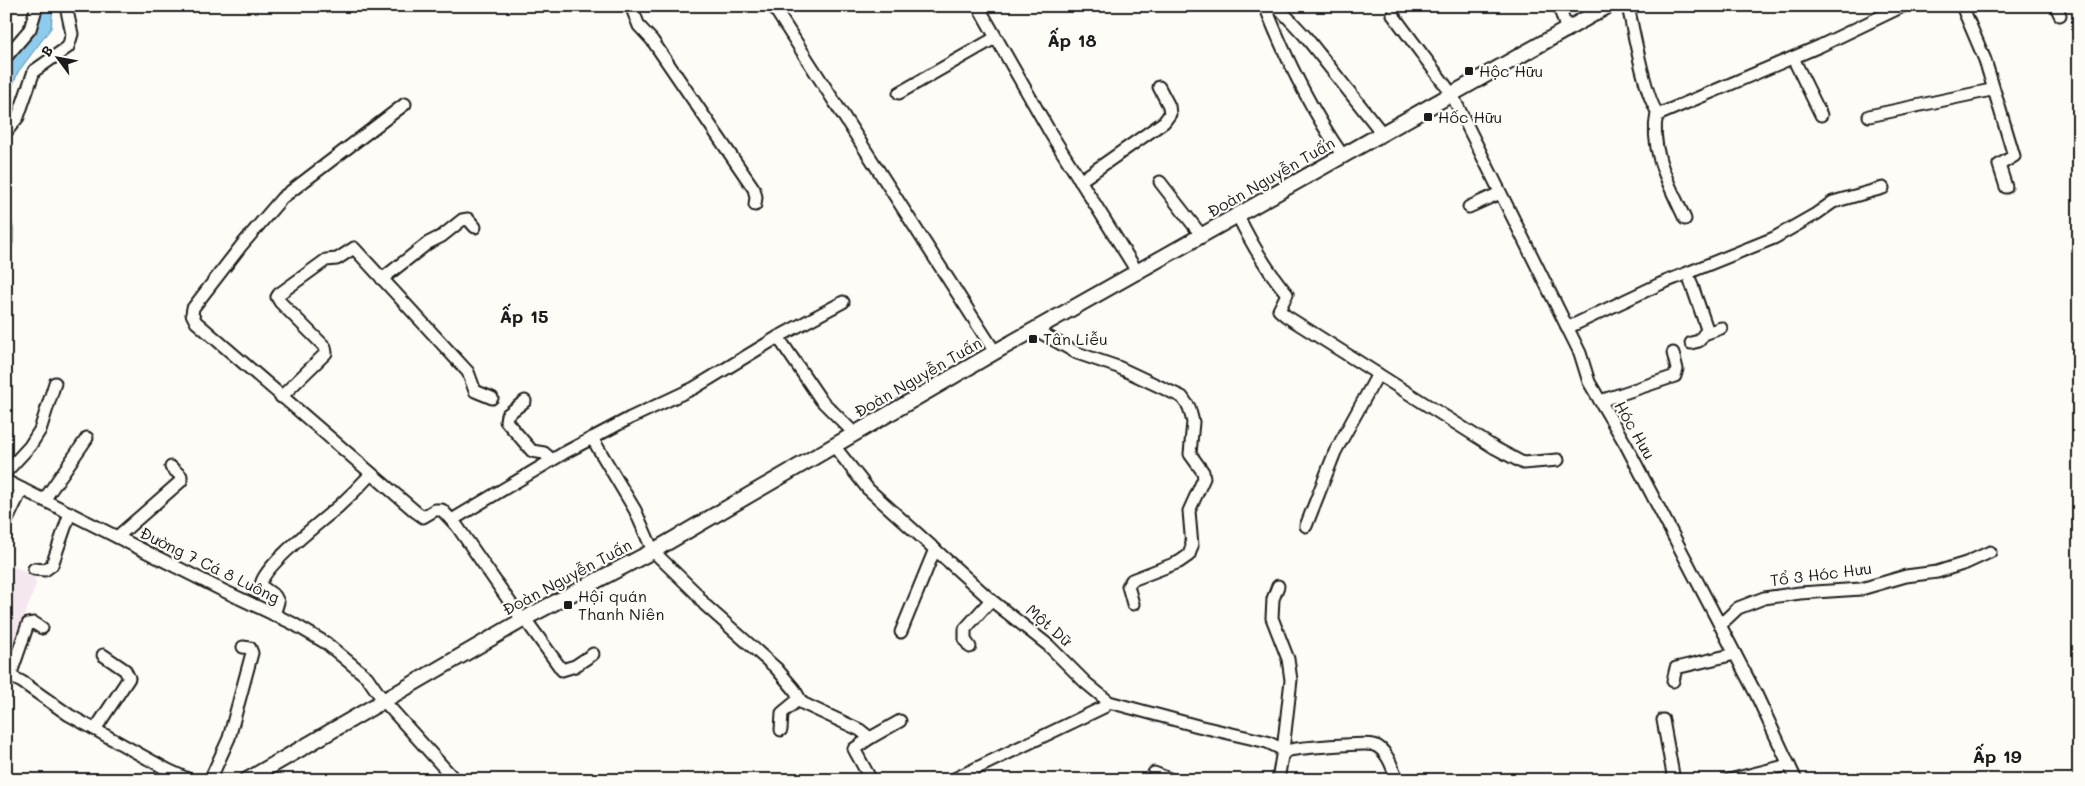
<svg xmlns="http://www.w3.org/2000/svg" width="2085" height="786" viewBox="0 0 2085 786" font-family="Mali,sans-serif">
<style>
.built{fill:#f5e7ef}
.water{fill:#8dccee;stroke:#60869a}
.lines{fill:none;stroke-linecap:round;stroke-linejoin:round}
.minor-casing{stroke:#1c1c1c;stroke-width:15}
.major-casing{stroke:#1c1c1c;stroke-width:18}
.minor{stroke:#fdfcf7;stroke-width:11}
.major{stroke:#fdfcf7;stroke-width:14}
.poi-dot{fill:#1c1c1c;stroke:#fdfcf7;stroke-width:2}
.labels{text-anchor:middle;stroke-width:4.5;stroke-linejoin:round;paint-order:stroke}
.poi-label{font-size:16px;fill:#1c1c1c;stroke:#fdfcf7;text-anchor:start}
.street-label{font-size:16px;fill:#1c1c1c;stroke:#fdfcf7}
.neighbourhood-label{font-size:18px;font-weight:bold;fill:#1c1c1c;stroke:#fdfcf7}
</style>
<rect width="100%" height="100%" fill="#fdfcf7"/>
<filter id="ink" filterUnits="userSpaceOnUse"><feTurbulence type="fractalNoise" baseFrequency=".02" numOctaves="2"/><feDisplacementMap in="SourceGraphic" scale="10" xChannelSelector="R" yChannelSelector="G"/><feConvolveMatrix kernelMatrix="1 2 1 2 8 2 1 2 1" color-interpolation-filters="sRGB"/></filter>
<g filter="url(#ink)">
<path class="built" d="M 6,563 L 34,576 L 36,584 L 6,667 Z"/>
<path class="water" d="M 41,6 L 53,6 L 51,28 L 18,72 L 6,104 L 6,70 L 13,57 L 35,30 Z"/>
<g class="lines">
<defs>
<g id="minor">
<path d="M 631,6 L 639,26 L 652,40 L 754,189 L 756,197 L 755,205"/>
<path d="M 773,6 L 995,352"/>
<path d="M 978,6 L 1051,134 L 1138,273"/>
<path d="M 1265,6 C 1286,59 1311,110 1343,156"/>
<path d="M 1277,6 L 1305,36 L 1382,133"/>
<path d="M 1559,6 L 1567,31"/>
<path d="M 1628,6 C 1632,24 1647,108 1660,114 L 1820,46 L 1903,6"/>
<path d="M 1962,6 L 1985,60 L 2014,156 L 1999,165 L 2006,187"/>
<path d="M 2056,6 L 2060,15"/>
<path d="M 1393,15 L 1451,93 L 1580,353 L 1589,382 L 1626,445 L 1756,694 L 1796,780"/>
<path d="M 6,57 L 30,29 L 37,6"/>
<path d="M 1793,58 L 1821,115"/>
<path d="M 899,93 L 995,38"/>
<path d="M 405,104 L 282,198 L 241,246 L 193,308 L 192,314 L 196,322 L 416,512 L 423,517 L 435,510 L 442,510 L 457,526 L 523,621"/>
<path d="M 1657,113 C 1649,151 1670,186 1685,219"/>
<path d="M 1869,116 L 1991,90"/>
<path d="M 6,132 L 18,117 L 34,71 L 68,47 L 72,34 L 66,6"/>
<path d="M 1080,181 L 1164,122 L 1170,114 L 1169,106 L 1159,87"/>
<path d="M 1160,182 L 1202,236"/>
<path d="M 1469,207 L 1500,193"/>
<path d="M 1238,216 C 1252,245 1267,270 1287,294 L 1279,310 L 1286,316 L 1495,448 L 1523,463 L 1558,460"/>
<path d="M 6,228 L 6,242"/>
<path d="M 1688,274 L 1708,332"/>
<path d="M 382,279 L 428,243 L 442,236 L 462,220 L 468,219 L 475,227"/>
<path d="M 1567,328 L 1660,284 L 1774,238 L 1816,214 L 1833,202 L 1883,188"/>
<path d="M 1036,330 L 1077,353 L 1118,367 L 1182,397 L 1189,407 L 1193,422 L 1190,454 L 1203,472 L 1204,478 L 1189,511 L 1192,546 L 1189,555 L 1179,562 L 1132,580 L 1128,586 L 1133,604"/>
<path d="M 778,337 L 821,400 L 855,434"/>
<path d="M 1691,343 L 1699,341 L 1704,334 L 1721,328"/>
<path d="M 281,397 L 326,353 L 325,347 L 280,302 L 277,297 L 279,294 L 326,260 L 337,259 L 354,248 L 468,372 L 475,391 L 492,398"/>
<path d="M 525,401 L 507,415 L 506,421 L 532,451 L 544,453 L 552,460"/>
<path d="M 1600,401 L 1675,376 L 1677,369 L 1673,353"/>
<path d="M 592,438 L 635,510 L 653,551 L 695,592 L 705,605 L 776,668 L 794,689 L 802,703 L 860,730 L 870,738 L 854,749 L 871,780"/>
<path d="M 834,446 L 868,489 L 991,600 L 1048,645 L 1086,683 L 1109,702 L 1198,726 L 1267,742 L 1286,751"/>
<path d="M 6,472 L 30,446 L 40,430 L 55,383"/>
<path d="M 6,481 L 222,590 L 292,623 L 326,643 L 367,677 L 383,700 L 455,780"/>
<path d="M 44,500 L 87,438"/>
<path d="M 452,520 L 564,453 L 630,418 L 694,388 L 778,337 L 843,302"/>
<path d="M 6,522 L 22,489"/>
<path d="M 1306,526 L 1335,452 L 1378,374"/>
<path d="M 117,537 L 181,481 L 181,476 L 171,467"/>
<path d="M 34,569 L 45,570 L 52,565 L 70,513"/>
<path d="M 1278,586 L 1273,599 L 1272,618 L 1288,659 L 1291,680 L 1283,750"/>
<path d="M 274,615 L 278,602 L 275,596 L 261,586 C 260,568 323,520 338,507 C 349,497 360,486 370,475"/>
<path d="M 525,619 L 562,670 L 575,666 L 593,654"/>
<path d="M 1720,625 L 1738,608 L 1764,598 L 1800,593 L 1861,589 L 1906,576 L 1937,572 L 1966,563 L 1990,552"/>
<path d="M 42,628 L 34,623 L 28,624 L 10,676 L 22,682 L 69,715 L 168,770 L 190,780"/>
<path d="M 901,632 L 935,549"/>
<path d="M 970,647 L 965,640 L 965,629 L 991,600"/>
<path d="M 1673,681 L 1676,668 L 1735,654"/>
<path d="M 1663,720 L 1674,780"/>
<path d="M 96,728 L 129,678 L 125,670 L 103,655"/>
<path d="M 781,730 L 782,713 L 799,699"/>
<path d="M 870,738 L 900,721"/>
<path d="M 1154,773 L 1172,780"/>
<path d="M 210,780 L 229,738 L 252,653 L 250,648 L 243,647"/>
<path d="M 952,780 L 1104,707 L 1109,702"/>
<path d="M 1278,780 L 1282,756 L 1286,751 C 1295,748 1366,742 1374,745 C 1387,749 1393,769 1397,780"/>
<path d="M 1729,780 L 1789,765"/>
</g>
<path id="major" d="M 247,780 L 533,614 L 653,551 L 995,352 L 1608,6"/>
</defs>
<use href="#minor" class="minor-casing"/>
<use href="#major" class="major-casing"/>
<use href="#minor" class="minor"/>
<use href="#major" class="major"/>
</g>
</g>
<g class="poi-dot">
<rect x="1464" y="66" width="10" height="10" rx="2.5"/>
<rect x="1423" y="112" width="10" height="10" rx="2.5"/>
<rect x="1028" y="334" width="10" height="10" rx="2.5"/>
<rect x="563" y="600" width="10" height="10" rx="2.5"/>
</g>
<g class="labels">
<g class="poi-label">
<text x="1479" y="77">Hộc Hữu</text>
<text x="1438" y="123">Hốc Hữu</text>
<text x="1043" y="345">Tân Liễu</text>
<text x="578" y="602">Hội quán<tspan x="578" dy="18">Thanh Niên</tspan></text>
</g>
<g class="street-label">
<text transform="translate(1271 177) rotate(-30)" y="6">Đoàn Nguyễn Tuấn</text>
<text transform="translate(918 377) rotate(-30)" y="6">Đoàn Nguyễn Tuấn</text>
<text transform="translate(1635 430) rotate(60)" y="6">Hóc Hưu</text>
<text transform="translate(210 565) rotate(26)" y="6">Đường 7 Cá 8 Luông</text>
<text transform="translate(1821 574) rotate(-7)" y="6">Tổ 3 Hóc Hưu</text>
<text transform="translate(567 577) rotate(-28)" y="6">Đoàn Nguyễn Tuấn</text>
<text transform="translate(1049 625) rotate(41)" y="6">Một Dữ</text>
</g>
<g class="neighbourhood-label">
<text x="1072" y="47">Ấp 18</text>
<text x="524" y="323">Ấp 15</text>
<text x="1997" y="763">Ấp 19</text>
</g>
</g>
<rect width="2085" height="786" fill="none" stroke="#fdfcf7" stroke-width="25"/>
<rect x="12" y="12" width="2060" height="761" fill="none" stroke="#1c1c1c" stroke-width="2" filter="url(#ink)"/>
<g transform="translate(58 58) rotate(302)" stroke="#fdfcf7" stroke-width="4" paint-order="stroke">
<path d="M0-4L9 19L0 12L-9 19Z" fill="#1c1c1c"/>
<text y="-8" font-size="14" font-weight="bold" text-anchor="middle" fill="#1c1c1c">B</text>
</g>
</svg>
